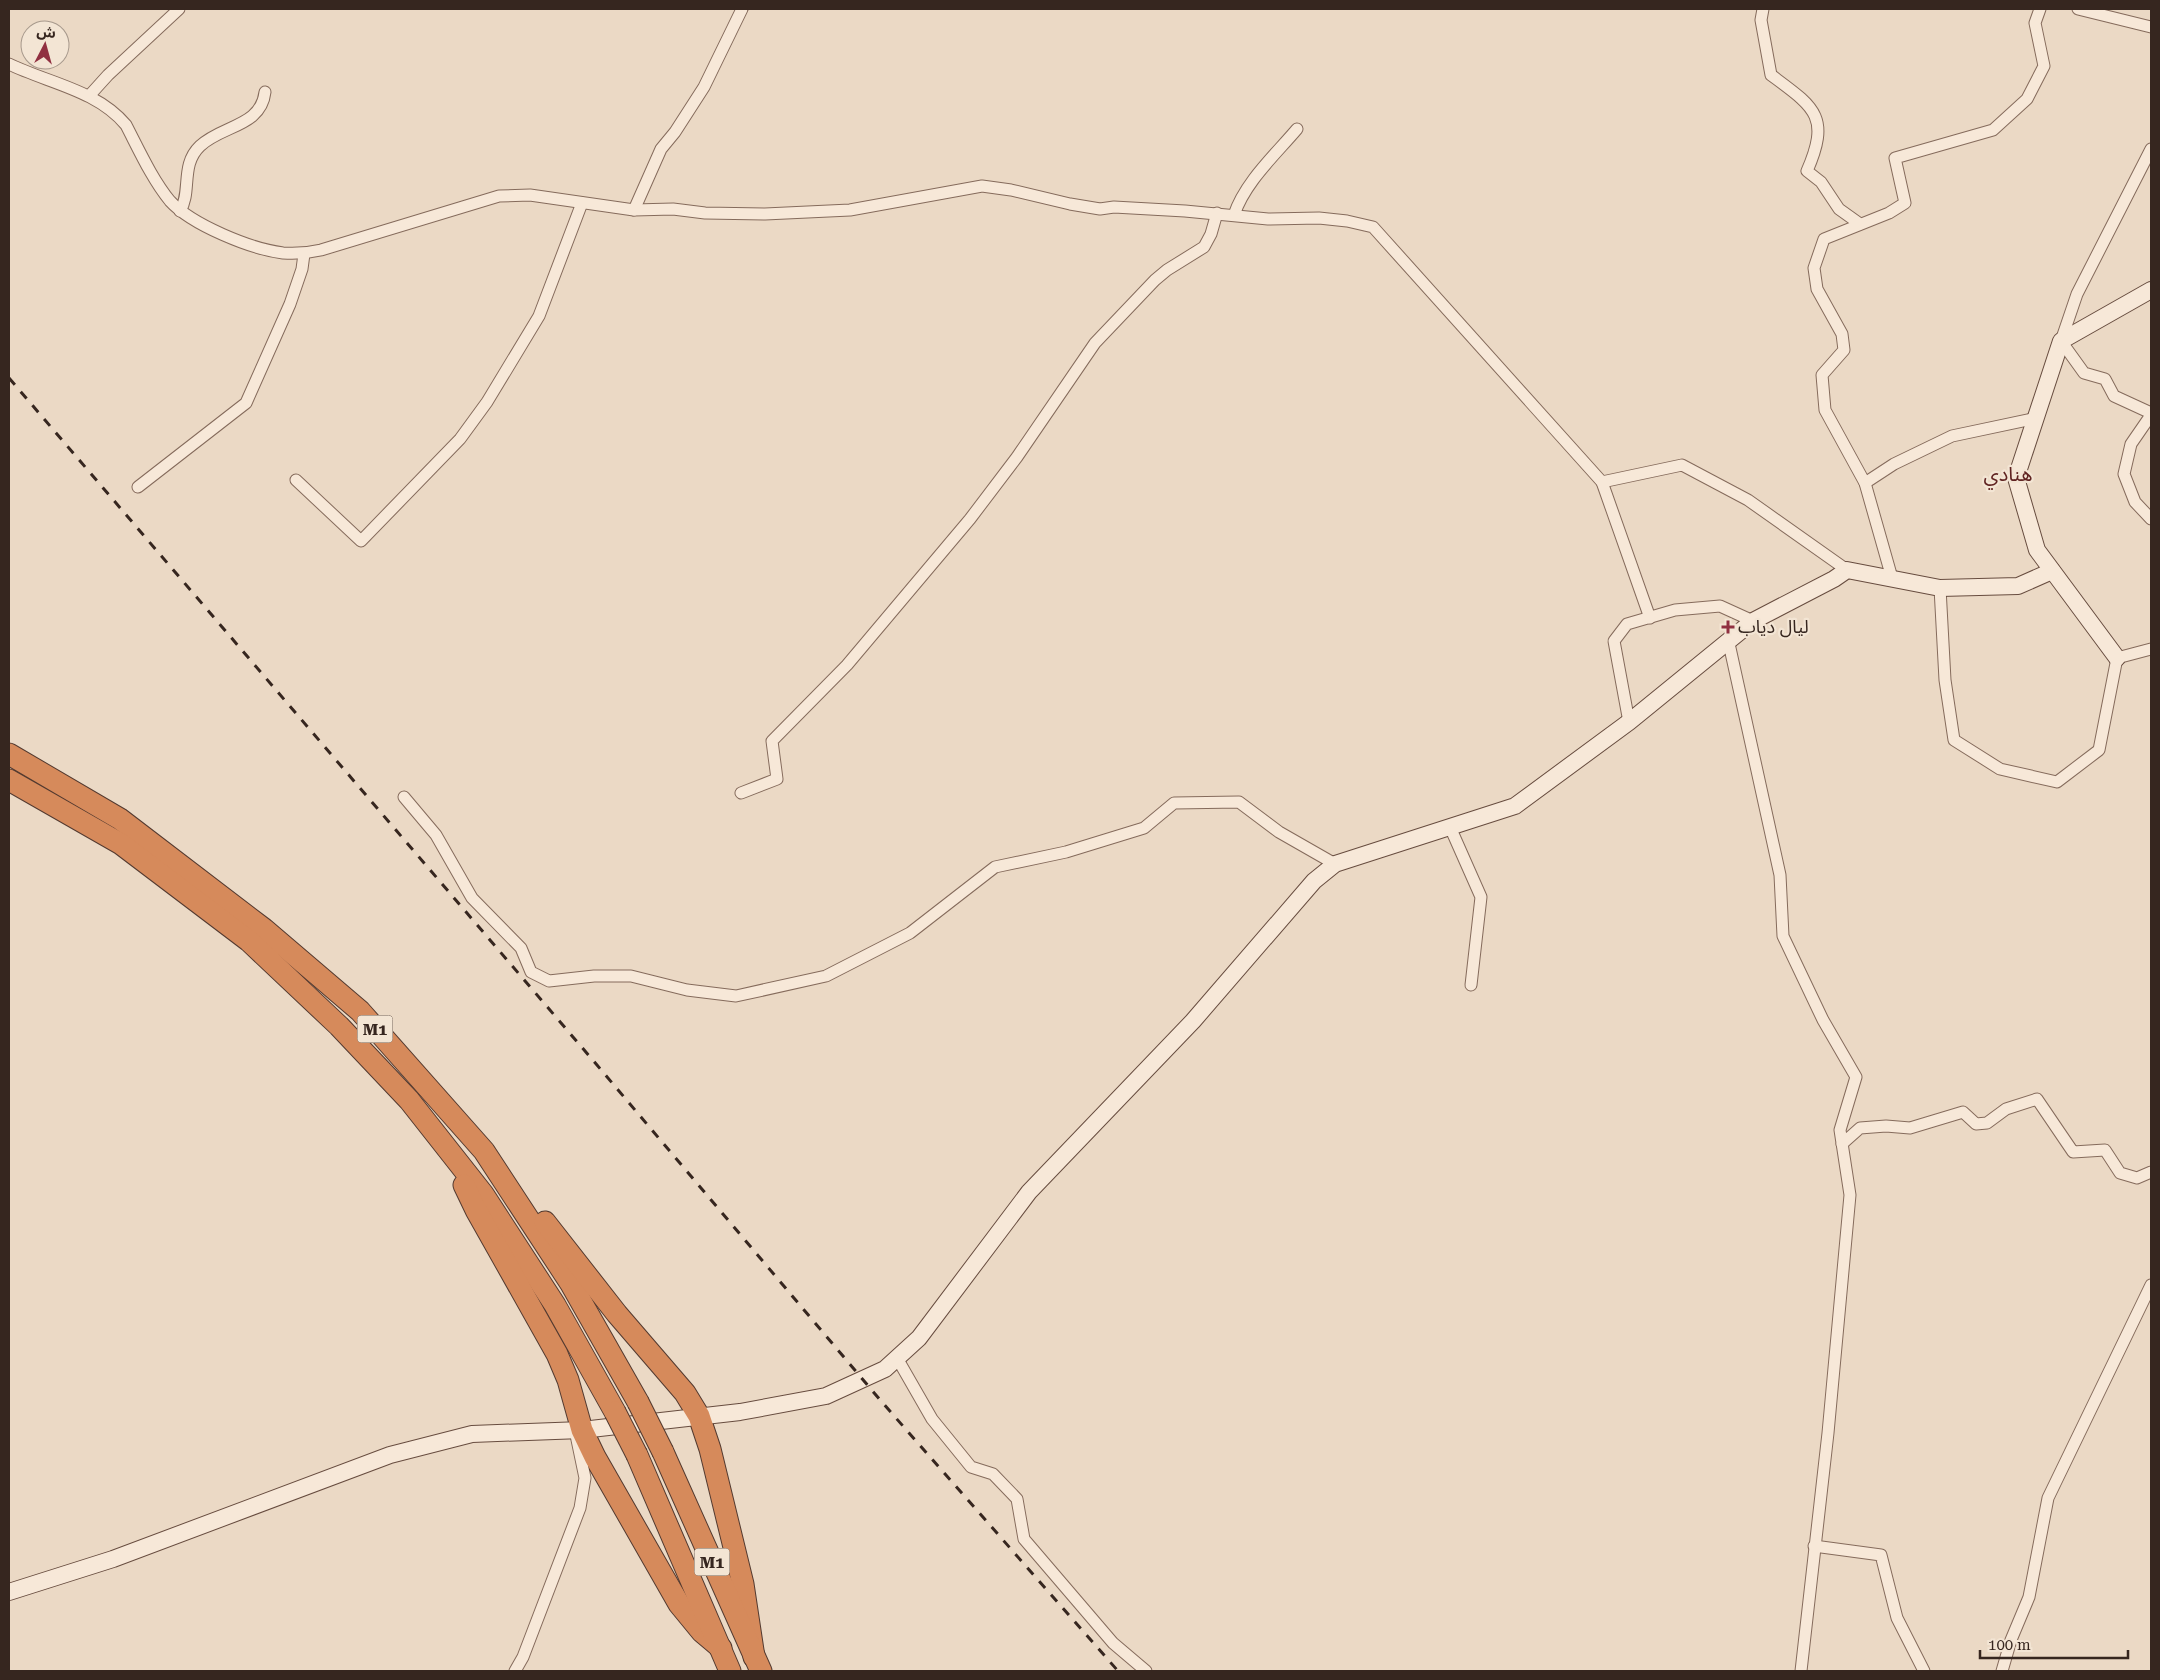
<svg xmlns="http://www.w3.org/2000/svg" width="2160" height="1680" viewBox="0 0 2160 1680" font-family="'Roboto Serif','Noto Sans Arabic',serif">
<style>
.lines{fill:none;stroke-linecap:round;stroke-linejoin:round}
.street-casing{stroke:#856b5c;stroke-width:13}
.secondary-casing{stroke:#674c3f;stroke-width:18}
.highway-casing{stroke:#533a30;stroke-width:23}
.street{stroke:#f7e8d8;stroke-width:11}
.secondary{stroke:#f7e8d8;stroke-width:16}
.highway{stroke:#d68a5b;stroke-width:21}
.rail{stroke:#36261f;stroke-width:3;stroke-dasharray:9 9;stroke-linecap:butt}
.highway-bridge-casing{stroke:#533a30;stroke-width:23;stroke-linecap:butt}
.highway-bridge{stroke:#d68a5b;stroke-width:21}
.poi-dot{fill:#913041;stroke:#f3e5d4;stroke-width:2}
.labels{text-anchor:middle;stroke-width:4.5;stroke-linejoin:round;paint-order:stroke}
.shield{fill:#f3e5d4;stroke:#6f5f55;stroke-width:1}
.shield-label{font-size:16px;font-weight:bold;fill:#36261f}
.poi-label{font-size:18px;fill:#36261f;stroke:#f3e5d4;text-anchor:start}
.quarter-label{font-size:20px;fill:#602321;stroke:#f3e5d4}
</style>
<rect width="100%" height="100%" fill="#ebd9c5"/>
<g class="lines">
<defs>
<g id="street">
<path d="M 1763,9 L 1761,20 L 1771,75 C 1814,107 1831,116 1807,171 L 1821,182 L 1839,209 L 1860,224"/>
<path d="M 2078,9 L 2151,27"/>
<path d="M 9,64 C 48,83 97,90 126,125 C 139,150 152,179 170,201 C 192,225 251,249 283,253 C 296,254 308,253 321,250 L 499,196 L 530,195 L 634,210 L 673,209 L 705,213 L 765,214 L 850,210 L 982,186 L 1011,190 L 1070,204 L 1100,209 L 1114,207 L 1185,211 L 1268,219 L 1319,218 L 1347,221 L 1373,227 L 1602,482 L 1682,465 L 1748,500 L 1847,570"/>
<path d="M 89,96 L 108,75 L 179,9"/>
<path d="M 2151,149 L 2077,294 L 2061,341 L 2084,373 L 2105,379 L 2114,396 L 2151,413"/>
<path d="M 634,210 L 661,149 L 675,132 L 704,87 L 742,9"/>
<path d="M 180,211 C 192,192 180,165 200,146 C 222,125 261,127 265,92"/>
<path d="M 1234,215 C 1245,182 1275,155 1297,129"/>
<path d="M 2151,415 L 2131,444 L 2124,474 L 2135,502 L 2151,519"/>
<path d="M 296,480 L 361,541 L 460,439 L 487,402 L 539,316 L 582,203"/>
<path d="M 1602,482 L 1650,618"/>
<path d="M 1865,483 L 1894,464 L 1952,436 L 2037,418"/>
<path d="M 138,487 L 246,403 L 290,304 L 302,269 L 304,254"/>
<path d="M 1892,578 L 1865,483 L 1825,410 L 1822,375 L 1844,350 L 1842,334 L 1817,289 L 1814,268 L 1824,239 L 1889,213 L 1905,203 L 1895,158 L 1993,130 L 2027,99 L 2044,66 L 2035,23 L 2040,9"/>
<path d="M 1940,588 L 1945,680 L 1954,740 L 2000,769 L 2057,782 L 2099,750 L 2117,658 L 2151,649"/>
<path d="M 1728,639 L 1780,875 L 1783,936 L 1823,1020 L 1856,1077 L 1840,1130 L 1850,1195 L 1828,1433 L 1801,1671"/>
<path d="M 1629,722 L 1614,641 L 1627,624 L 1675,610 L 1720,606 L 1753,621"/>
<path d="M 741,793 L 777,779 L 772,741 L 847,665 L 970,519 L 1017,457 L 1095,343 L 1155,280 L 1167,270 L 1204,247 L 1211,234 L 1217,213"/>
<path d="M 404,797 L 436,835 L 472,898 L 521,948 L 531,972 L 549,981 L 594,976 L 631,976 L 687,990 L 736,996 L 826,976 L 910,933 L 995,867 L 1066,852 L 1144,828 L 1174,803 L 1239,802 L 1279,832 L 1335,864"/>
<path d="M 1450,827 L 1481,897 L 1471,985"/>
<path d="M 1842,1144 L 1860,1128 L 1886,1126 L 1910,1128 L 1963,1112 L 1976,1124 L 1987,1123 L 2006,1109 L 2037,1099 L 2073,1152 L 2105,1150 L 2120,1173 L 2137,1178 L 2151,1172"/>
<path d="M 897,1358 L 932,1419 L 971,1467 L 993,1474 L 1017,1499 L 1024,1539 L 1113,1643 L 1146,1671"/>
<path d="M 1814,1546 L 1881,1555 L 1897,1618 L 1924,1671"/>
<path d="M 515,1671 L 523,1657 L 580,1508 L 585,1478 L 576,1435"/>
<path d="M 2002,1671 L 2011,1640 L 2029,1597 L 2048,1498 L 2151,1285"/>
</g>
<g id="secondary">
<path d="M 2117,658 L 2037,550 L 2016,478 L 2061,341 L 2151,290"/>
<path d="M 9,1592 L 113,1559 L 390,1455 L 472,1434 L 582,1430 L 740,1412 L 826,1396 L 885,1369 L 919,1338 L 1029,1192 L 1193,1021 L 1314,881 L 1335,864 L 1515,806 L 1629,722 L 1753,621 L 1834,579 L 1847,570 L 1940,588 L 2018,586 L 2052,571"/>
</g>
<g id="highway">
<path d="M 9,754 L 120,819 L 264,929 L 360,1011 L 484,1151 L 571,1284 L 638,1402"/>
<path d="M 9,780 L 121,844 L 249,941 L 339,1026 L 409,1100 L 483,1194 L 555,1305 L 615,1412"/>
<path d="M 464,1185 L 476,1210 L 557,1354 L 568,1380 L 582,1430 L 595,1457 L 679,1604 L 702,1632 L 721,1648"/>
<path d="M 545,1222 L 617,1314 L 685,1393 L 699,1416 L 710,1449 L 743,1584 L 754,1657"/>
<path d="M 663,1452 L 761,1671"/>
<path d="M 637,1455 L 730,1671"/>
</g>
</defs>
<use href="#street" class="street-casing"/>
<use href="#secondary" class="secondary-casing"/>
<use href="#highway" class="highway-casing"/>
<use href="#street" class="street"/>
<use href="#secondary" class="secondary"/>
<use href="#highway" class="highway"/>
<path class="rail" d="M 9,378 L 597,1065 L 881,1401 L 1118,1671"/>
<defs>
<g id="highway-bridge">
<path d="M 638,1402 L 663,1452"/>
<path d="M 615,1412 L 637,1455"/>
</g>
</defs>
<use href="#highway-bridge" class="highway-bridge-casing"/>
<use href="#highway-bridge" class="highway-bridge"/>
</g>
<path class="poi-dot" d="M1725.5 619.5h5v5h5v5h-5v5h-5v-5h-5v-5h5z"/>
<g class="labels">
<g class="shield">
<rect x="357.5" y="1015.5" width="35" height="27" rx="4"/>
<rect x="694.5" y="1548.5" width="35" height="27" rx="4"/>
</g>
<g class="shield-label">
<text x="375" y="1035">M1</text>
<text x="712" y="1568">M1</text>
</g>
<g class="poi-label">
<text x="1738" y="633">ليال دياب</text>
</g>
<g class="quarter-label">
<text x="2008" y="481">هنادي</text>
</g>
</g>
<rect width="2160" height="1680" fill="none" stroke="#36261f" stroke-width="20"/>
<g transform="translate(45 45) rotate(6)"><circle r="24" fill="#f3e5d4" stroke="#a7998c"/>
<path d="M0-4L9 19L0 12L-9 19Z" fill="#913041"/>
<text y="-8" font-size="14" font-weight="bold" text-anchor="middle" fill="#36261f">ش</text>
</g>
<path d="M1980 1650v8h148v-8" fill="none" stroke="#36261f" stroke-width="2.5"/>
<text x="1988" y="1650" font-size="15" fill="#36261f" stroke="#f3e5d4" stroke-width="4" paint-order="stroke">100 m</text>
</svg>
